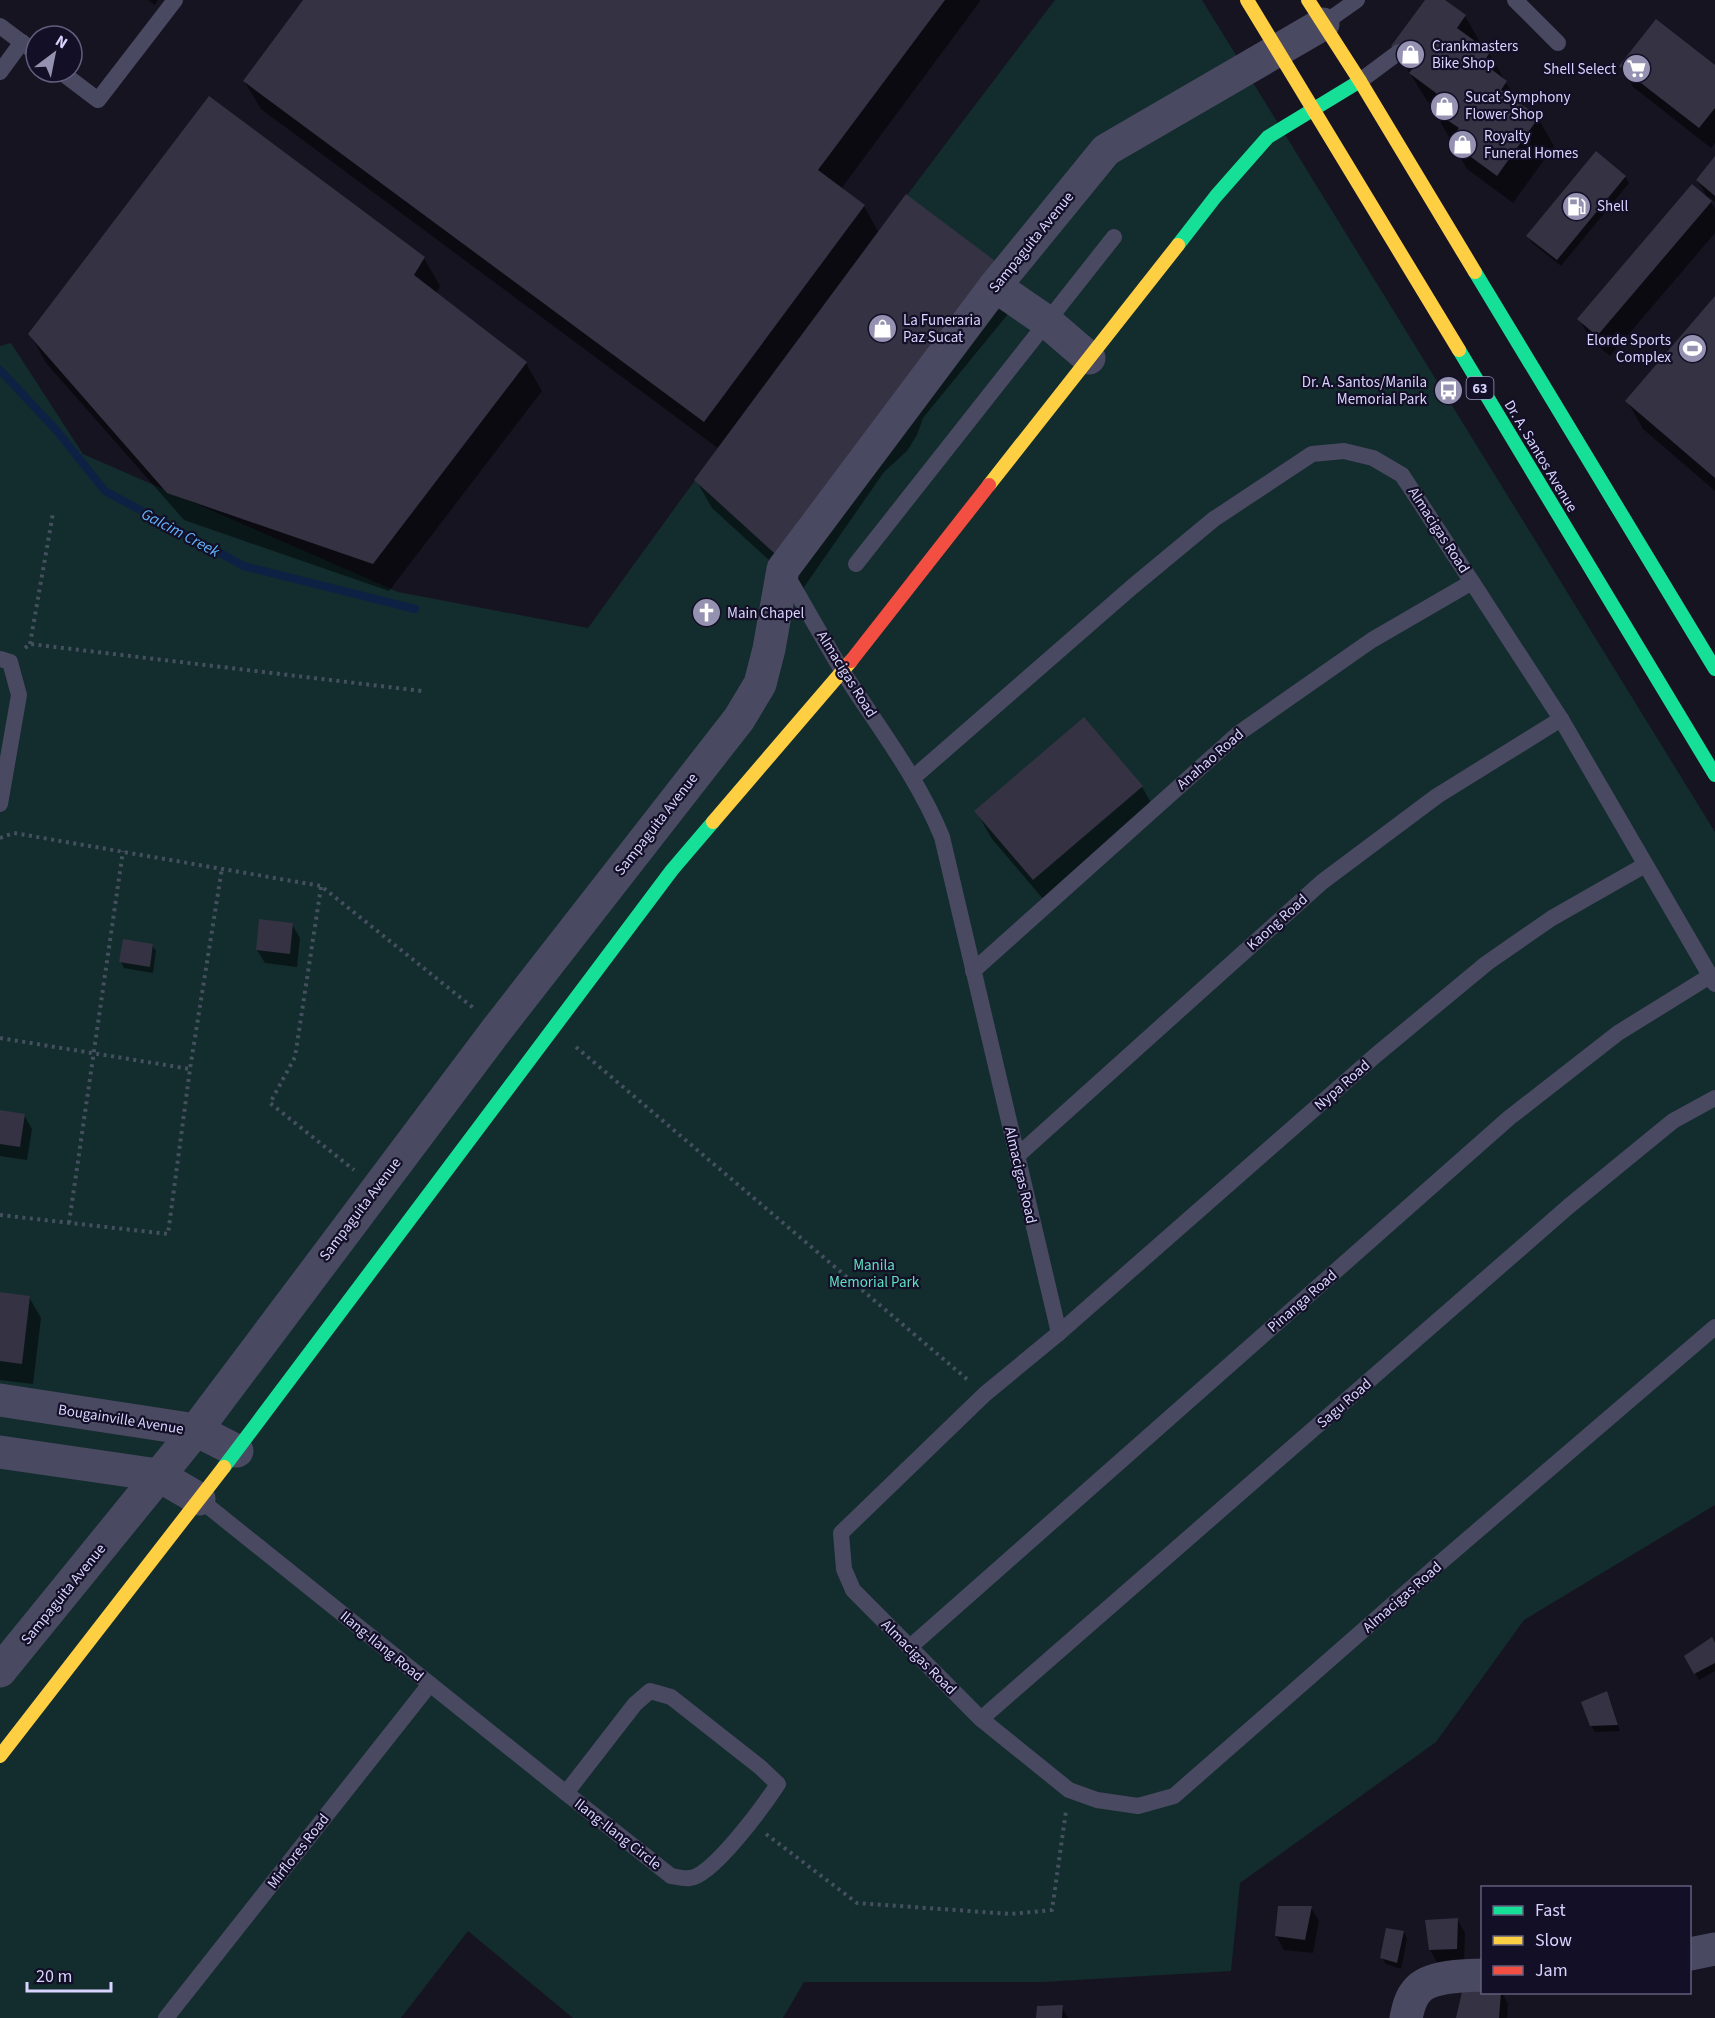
<svg xmlns="http://www.w3.org/2000/svg" width="1715" height="2018" viewBox="0 0 1715 2018" font-family="'Source Sans 3',sans-serif">
<style>
.green{fill:#132c2d}
.shadow{fill:#0007}
.lines{fill:none;stroke-linecap:round;stroke-linejoin:round}
.stream{stroke:#0d2144;stroke-width:8}
.building{fill:#343243}
.path{stroke:#44505f;stroke-width:4;stroke-dasharray:3 4.5;stroke-linecap:butt}
.lane{stroke:#4a4962;stroke-width:16}
.street{stroke:#4a4962;stroke-width:33}
.fast{stroke:#16e098;stroke-width:14}
.slow{stroke:#ffcf43;stroke-width:14}
.jam{stroke:#f24e42;stroke-width:14}
.labels{text-anchor:middle;stroke-width:4.5;stroke-linejoin:round;paint-order:stroke}
.shield{fill:#130f26;stroke:#9e99be;stroke-width:1.5}
.shield-label{font-size:14px;font-weight:bold;fill:#d9d4ff}
.poi-label{font-size:15px;fill:#d9d4ff;stroke:#130f26;text-anchor:start}
.street-label{font-size:15px;fill:#d9d4ff;stroke:#130f26}
.park-label{font-size:15px;fill:#5fe0c0;stroke:#130f26}
.water-label{font-size:16px;font-style:italic;fill:#62b6ff;stroke:#130f26}
</style>
<rect width="100%" height="100%" fill="#161421"/>
<path class="green" d="M 1055,0 L 1202,0 L 1715,832 L 1715,1505 L 1524,1620 L 1436,1742 L 1240,1883 L 1231,1971 L 1043,1982 L 804,1982 L 783,2018 L 573,2018 L 468,1931 L 401,2018 L 0,2018 L 0,346 L 11,343 L 83,454 L 398,592 L 588,628 C 740,416 897,207 1055,0 Z"/>
<g class="shadow">
<path d="M 148,0 L 158,0 L 155,5 Z"/>
<path d="M 304,0 L 981,0 L 841,189 L 864,206 L 879,233 L 1021,298 L 923,418 L 917,435 L 907,451 L 884,472 L 802,590 L 712,508 L 696,480 L 719,449 L 261,109 L 244,81 Z"/>
<path d="M 1427,0 L 1443,0 L 1465,16 L 1481,44 L 1480,46 L 1489,53 L 1519,105 L 1538,118 L 1554,146 L 1513,203 L 1467,169 L 1451,141 L 1453,139 L 1449,137 L 1433,109 L 1434,107 L 1427,101 L 1393,46 Z"/>
<path d="M 1621,66 L 1715,67 L 1715,143 L 1711,148 L 1633,87 Z"/>
<path d="M 1715,159 L 1715,202 L 1708,196 L 1715,209 L 1715,233 L 1610,356 L 1591,340 L 1579,319 L 1709,200 L 1697,180 Z"/>
<path d="M 1625,176 L 1629,183 L 1561,266 L 1532,243 L 1528,236 Z"/>
<path d="M 424,258 L 440,286 L 436,294 L 526,363 L 542,391 L 389,591 L 184,520 L 46,363 L 30,334 Z"/>
<path d="M 1715,299 L 1715,491 L 1643,429 L 1627,401 Z"/>
<path d="M 1084,719 L 1142,787 L 1158,815 L 1050,907 L 992,839 L 976,811 Z"/>
<path d="M 292,924 L 300,938 L 297,967 L 265,963 L 257,950 Z"/>
<path d="M 152,945 L 156,951 L 153,973 L 124,968 L 121,962 Z"/>
<path d="M 0,1112 L 24,1115 L 32,1129 L 27,1160 L 0,1156 Z"/>
<path d="M 0,1293 L 29,1297 L 41,1318 L 33,1384 L 0,1380 Z"/>
<path d="M 1715,1645 L 1715,1671 L 1699,1680 L 1686,1657 Z"/>
<path d="M 1606,1693 L 1610,1699 L 1620,1731 L 1595,1732 L 1591,1725 Z"/>
<path d="M 1311,1908 L 1319,1921 L 1313,1953 L 1284,1950 L 1276,1936 Z"/>
<path d="M 1457,1919 L 1465,1933 L 1464,1962 L 1438,1964 L 1430,1950 Z"/>
<path d="M 1404,1932 L 1407,1939 L 1401,1969 L 1386,1964 L 1382,1958 Z"/>
<path d="M 1482,1991 L 1502,1992 L 1508,2004 L 1507,2018 L 1457,2018 L 1463,1993 Z"/>
<path d="M 1062,2007 L 1068,2018 L 1037,2018 Z"/>
</g>
<g class="lines">
<path class="stream" d="M 0,370 L 57,431 L 105,491 L 244,566 L 415,609"/>
</g>
<g class="building">
<path d="M 303,0 L 945,0 L 818,170 L 865,205 L 704,422 L 243,81 Z"/>
<path d="M 1425,0 L 1445,0 L 1466,15 L 1457,28 L 1490,52 L 1483,63 L 1507,81 L 1501,90 L 1539,117 L 1497,176 L 1449,141 L 1459,128 L 1431,109 L 1440,96 L 1409,73 L 1416,64 L 1391,46 Z"/>
<path d="M 1656,19 L 1715,65 L 1715,108 L 1699,128 L 1619,66 Z"/>
<path d="M 209,96 L 425,257 L 414,275 L 527,362 L 373,564 L 167,493 L 28,334 Z"/>
<path d="M 1596,151 L 1626,176 L 1557,260 L 1526,236 Z"/>
<path d="M 1715,156 L 1715,196 L 1696,180 Z"/>
<path d="M 1692,184 L 1712,201 L 1597,336 L 1577,319 Z"/>
<path d="M 906,194 L 1006,269 L 785,563 L 694,480 Z"/>
<path d="M 1715,296 L 1715,478 L 1625,401 Z"/>
<path d="M 1084,717 L 1143,786 L 1033,880 L 974,811 Z"/>
<path d="M 259,919 L 293,923 L 290,954 L 256,950 Z"/>
<path d="M 123,939 L 153,944 L 150,967 L 119,962 Z"/>
<path d="M 0,1110 L 25,1114 L 20,1147 L 0,1144 Z"/>
<path d="M 0,1292 L 30,1296 L 22,1364 L 0,1361 Z"/>
<path d="M 1712,1637 L 1715,1643 L 1715,1663 L 1694,1674 L 1684,1656 Z"/>
<path d="M 1607,1691 L 1618,1725 L 1590,1726 L 1581,1702 Z"/>
<path d="M 1278,1906 L 1312,1906 L 1305,1940 L 1275,1936 Z"/>
<path d="M 1458,1918 L 1457,1949 L 1429,1950 L 1425,1920 Z"/>
<path d="M 1386,1928 L 1404,1931 L 1397,1963 L 1380,1958 Z"/>
<path d="M 1482,1990 L 1482,1992 L 1501,1992 L 1499,2018 L 1456,2018 L 1462,1992 Z"/>
<path d="M 1063,2005 L 1062,2018 L 1036,2018 L 1037,2006 Z"/>
</g>
<g class="lines">
<g class="path">
<path d="M 30,644 L 53,513"/>
<path d="M 25,648 L 30,644 L 422,691"/>
<path d="M 0,838 L 14,833 L 321,886 L 476,1010"/>
<path d="M 321,887 L 295,1057 L 270,1103 L 354,1170"/>
<path d="M 0,1038 L 190,1069"/>
<path d="M 576,1047 L 968,1380"/>
<path d="M 0,1215 L 168,1234 L 190,1069 L 222,868"/>
<path d="M 69,1223 L 123,851"/>
<path d="M 766,1834 L 857,1903 L 1011,1914 L 1052,1910 L 1066,1811"/>
</g>
<g class="lane">
<path d="M 1515,0 L 1558,43"/>
<path d="M 1323,24 L 1357,0"/>
<path d="M 0,26 L 36,53"/>
<path d="M 0,72 L 22,42"/>
<path d="M 61,72 L 98,100 L 175,0"/>
<path d="M 1360,81 L 1399,52"/>
<path d="M 856,564 L 1114,237"/>
<path d="M 785,572 C 804,605 823,639 843,672 C 878,727 917,776 942,837 L 1059,1333"/>
<path d="M 0,659 L 10,662 L 19,695 L 0,804"/>
<path d="M 914,777 L 1132,587 L 1214,519 L 1312,454 L 1344,451 L 1373,458 L 1402,475 L 1472,582 L 1561,719 L 1715,984"/>
<path d="M 1645,865 L 1552,918 L 1487,963 L 1376,1055 L 1059,1333 L 985,1394 L 841,1533 L 844,1569 L 853,1590 L 981,1719 L 1069,1790 L 1097,1800 L 1138,1806 L 1174,1796 L 1441,1562 L 1715,1327"/>
<path d="M 973,971 L 1239,733 L 1372,640 L 1472,582"/>
<path d="M 1017,1156 L 1322,882 L 1437,796 L 1561,719"/>
<path d="M 199,1499 L 566,1793"/>
<path d="M 910,1647 L 1509,1118 L 1618,1033 L 1710,976"/>
<path d="M 650,1691 L 671,1697 L 760,1767 L 778,1784 C 765,1804 712,1877 690,1878 C 684,1879 677,1877 671,1876 L 566,1793 L 635,1704 Z"/>
<path d="M 981,1719 L 1569,1206 L 1673,1121 L 1715,1098"/>
<path d="M 166,2018 L 430,1684"/>
</g>
<g class="street">
<path d="M 995,286 L 1046,321 L 1089,358"/>
<path d="M 0,1400 L 196,1430 L 237,1451"/>
<path d="M 0,1452 L 158,1475 L 199,1499"/>
<path d="M 0,1671 L 196,1430 L 498,1028 L 739,719 L 760,684 L 769,649 L 783,569 L 995,286 L 1106,150 L 1323,24"/>
<path d="M 1690,1954 L 1715,1949"/>
<path d="M 1406,2018 C 1408,2009 1410,1999 1416,1992 C 1428,1975 1464,1976 1482,1975"/>
</g>
<g class="fast">
<path d="M 1178,245 L 1216,196 L 1268,137 L 1360,81"/>
<path d="M 1475,272 L 1715,669"/>
<path d="M 1459,350 L 1715,775"/>
<path d="M 224,1467 L 672,870 L 713,822"/>
</g>
<g class="slow">
<path d="M 1247,0 L 1459,350"/>
<path d="M 1308,0 L 1360,81 L 1475,272"/>
<path d="M 989,485 L 1178,245"/>
<path d="M 713,822 L 851,661"/>
<path d="M 0,1756 L 224,1467"/>
</g>
<path class="jam" d="M 851,661 L 989,485"/>
</g>
<defs>
<symbol id="shop-disc" viewBox="-11 -11 22 22"><circle r="9.5" fill="#9591b1" stroke="#130f26"/><path d="M-5-2.5h2.3a2.7 3.5 0 0 1 5.4 0H5L5.5 6h-11ZM-1.5-2.5h3a1.5 2.3 0 0 0-3 0Z" fill="#fff"/></symbol>
<symbol id="supermarket-disc" viewBox="-11 -11 22 22"><circle r="9.5" fill="#9591b1" stroke="#130f26"/><path d="M-6-5.5h2.5l.6 2H6L4.5 2H-2.5L-4.4-4H-6ZM-1.5 3.2a1.3 1.3 0 1 0 .1 0ZM3 3.2a1.3 1.3 0 1 0 .1 0Z" fill="#fff"/></symbol>
<symbol id="fuel-disc" viewBox="-11 -11 22 22"><circle r="9.5" fill="#9591b1" stroke="#130f26"/><path d="M-5.5-6h7V0h2V4h1.3V-2.5L3-4.5l.8-.8L6-3V5H2.5V1h-1V6h-7ZM-4.2-4.7v3.2H.2V-4.7Z" fill="#fff"/></symbol>
<symbol id="stadium-disc" viewBox="-11 -11 22 22"><circle r="9.5" fill="#9591b1" stroke="#130f26"/><path d="M0-5a6.5 5 0 1 0 0 10a6.5 5 0 1 0 0-10ZM-3.5-1.8h7v3.6h-7Z" fill="#fff"/></symbol>
<symbol id="bus-disc" viewBox="-11 -11 22 22"><circle r="9.5" fill="#9591b1" stroke="#130f26"/><path d="M-5-6H5V4H4V6H2V4H-2V6H-4V4H-5ZM-3.5-4V0h7V-4ZM-3.5 1.2v1.5H-2V1.2ZM2 1.2v1.5H3.5V1.2Z" fill="#fff"/></symbol>
<symbol id="church-disc" viewBox="-11 -11 22 22"><circle r="9.5" fill="#9591b1" stroke="#130f26"/><path d="M-1.2-6h2.4v3.5h3.3v2.4h-3.3V6h-2.4V-.1h-3.3v-2.4h3.3Z" fill="#fff"/></symbol>
</defs>
<g fill-rule="evenodd">
<use href="#shop-disc" x="1394" y="38" width="33" height="33"/>
<use href="#supermarket-disc" x="1620" y="52" width="33" height="33"/>
<use href="#shop-disc" x="1428" y="90" width="33" height="33"/>
<use href="#shop-disc" x="1446" y="128" width="33" height="33"/>
<use href="#fuel-disc" x="1560" y="190" width="33" height="33"/>
<use href="#shop-disc" x="866" y="312" width="33" height="33"/>
<use href="#stadium-disc" x="1676" y="332" width="33" height="33"/>
<use href="#bus-disc" x="1432" y="374" width="33" height="33"/>
<use href="#church-disc" x="690" y="596" width="33" height="33"/>
</g>
<g class="labels">
<rect class="shield" x="1466.5" y="377" width="27" height="22" rx="4.5"/>
<g class="shield-label">
<text x="1480" y="393">63</text>
</g>
<g class="poi-label">
<text x="1432" y="51">Crankmasters<tspan x="1432" dy="17">Bike Shop</tspan></text>
<text x="1616" y="74" text-anchor="end">Shell Select</text>
<text x="1465" y="102">Sucat Symphony<tspan x="1465" dy="17">Flower Shop</tspan></text>
<text x="1484" y="141">Royalty<tspan x="1484" dy="17">Funeral Homes</tspan></text>
<text x="1597" y="211">Shell</text>
<text x="903" y="325">La Funeraria<tspan x="903" dy="17">Paz Sucat</tspan></text>
<text x="1671" y="345" text-anchor="end">Elorde Sports<tspan x="1671" dy="17">Complex</tspan></text>
<text x="1427" y="387" text-anchor="end">Dr. A. Santos/Manila<tspan x="1427" dy="17">Memorial Park</tspan></text>
<text x="727" y="618">Main Chapel</text>
</g>
<g class="street-label">
<text transform="translate(1031 242) rotate(-51)" y="5">Sampaguita Avenue</text>
<text transform="translate(1541 456) rotate(59)" y="5">Dr. A. Santos Avenue</text>
<text transform="translate(1439 530) rotate(57)" y="5">Almacigas Road</text>
<text transform="translate(847 674) rotate(58)" y="5">Almacigas Road</text>
<text transform="translate(1210 759) rotate(-41)" y="5">Anahao Road</text>
<text transform="translate(656 824) rotate(-52)" y="5">Sampaguita Avenue</text>
<text transform="translate(1277 922) rotate(-42)" y="5">Kaong Road</text>
<text transform="translate(1342 1085) rotate(-41)" y="5">Nypa Road</text>
<text transform="translate(1021 1175) rotate(77)" y="5">Almacigas Road</text>
<text transform="translate(360 1209) rotate(-53)" y="5">Sampaguita Avenue</text>
<text transform="translate(1302 1301) rotate(-41)" y="5">Pinanga Road</text>
<text transform="translate(1344 1403) rotate(-41)" y="5">Sagu Road</text>
<text transform="translate(121 1419) rotate(9)" y="5">Bougainville Avenue</text>
<text transform="translate(63 1594) rotate(-51)" y="5">Sampaguita Avenue</text>
<text transform="translate(1402 1597) rotate(-41)" y="5">Almacigas Road</text>
<text transform="translate(382 1646) rotate(39)" y="5">Ilang-Ilang Road</text>
<text transform="translate(919 1657) rotate(45)" y="5">Almacigas Road</text>
<text transform="translate(618 1834) rotate(38)" y="5">Ilang-Ilang Circle</text>
<text transform="translate(298 1851) rotate(-52)" y="5">Mirflores Road</text>
</g>
<g class="park-label">
<text x="874" y="1270">Manila<tspan x="874" dy="17">Memorial Park</tspan></text>
</g>
<g class="water-label">
<text transform="translate(181 532) rotate(28)" y="6">Galcim Creek</text>
</g>
</g>
<rect x="1481" y="1886" width="210" height="108" fill="#130f26" stroke="#625e7d" stroke-width="1.5"/>
<rect x="1493" y="1906" width="30" height="9" fill="#16e098" stroke="#625e7d" stroke-width="1.5"/>
<text x="1535" y="1916" font-size="18" fill="#d9d4ff">Fast</text>
<rect x="1493" y="1936" width="30" height="9" fill="#ffcf43" stroke="#625e7d" stroke-width="1.5"/>
<text x="1535" y="1946" font-size="18" fill="#d9d4ff">Slow</text>
<rect x="1493" y="1966" width="30" height="9" fill="#f24e42" stroke="#625e7d" stroke-width="1.5"/>
<text x="1535" y="1976" font-size="18" fill="#d9d4ff">Jam</text>
<g transform="translate(54 54) rotate(32)"><circle r="28" fill="#130f26" stroke="#625e7d" stroke-width="1.5"/>
<path d="M0-4.5L10 22L0 15L-10 22Z" fill="#9591b1"/>
<text y="-9" font-size="16" font-weight="bold" text-anchor="middle" fill="#d9d4ff">N</text>
</g>
<path d="M27 1982v9h84v-9" fill="none" stroke="#d9d4ff" stroke-width="3"/>
<text x="36" y="1982" font-size="18" fill="#d9d4ff" stroke="#130f26" stroke-width="4.5" paint-order="stroke">20 m</text>
</svg>
